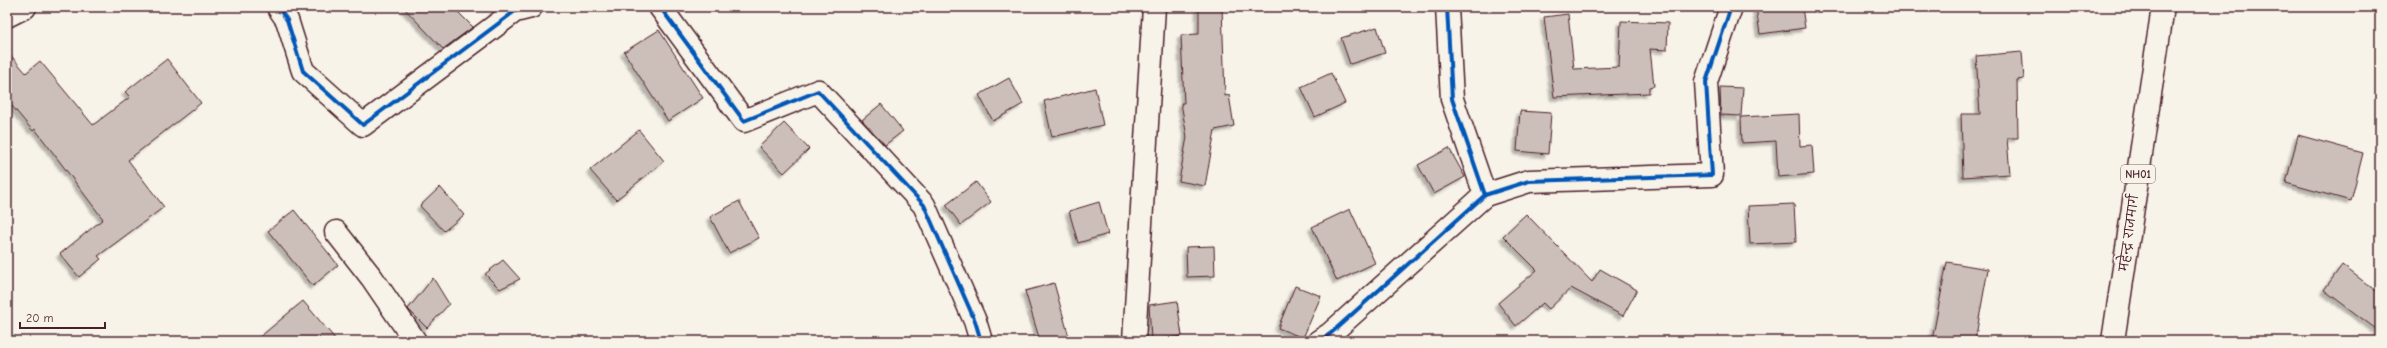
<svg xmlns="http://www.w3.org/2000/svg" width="2387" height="348" viewBox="0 0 2387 348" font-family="'Comic Neue','Playpen Sans Deva',sans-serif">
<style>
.building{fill:#ccbfb9;stroke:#4a1f2b;filter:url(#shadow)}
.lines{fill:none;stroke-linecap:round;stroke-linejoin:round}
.street-casing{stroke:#4a1f2b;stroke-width:25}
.highway-casing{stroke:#4a1f2b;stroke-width:25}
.street{stroke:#f7f3e8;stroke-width:22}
.highway{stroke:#f7f3e8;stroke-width:22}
.cycleway-casing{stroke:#f7f3e8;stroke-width:6}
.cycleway{stroke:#0057b8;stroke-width:4}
.labels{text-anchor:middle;stroke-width:4;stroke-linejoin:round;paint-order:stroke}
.shield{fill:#f7f3e8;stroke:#7e5f64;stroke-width:1}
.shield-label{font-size:11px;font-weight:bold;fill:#4a1f2b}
.street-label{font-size:12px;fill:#4a1f2b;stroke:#f7f3e8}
</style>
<defs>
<filter id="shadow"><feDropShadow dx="-3.5" dy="3.5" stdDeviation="1" flood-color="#0004"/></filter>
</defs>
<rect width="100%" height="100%" fill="#f7f3e8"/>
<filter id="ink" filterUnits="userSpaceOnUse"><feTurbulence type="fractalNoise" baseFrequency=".025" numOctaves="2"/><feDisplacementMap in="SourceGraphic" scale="8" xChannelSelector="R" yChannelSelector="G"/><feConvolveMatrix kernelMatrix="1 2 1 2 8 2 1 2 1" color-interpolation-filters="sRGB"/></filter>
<g filter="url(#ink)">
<g class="building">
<path d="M 403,7 L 453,7 L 473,27 L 443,49 Z"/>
<path d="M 1199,7 L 1222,7 L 1225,96 L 1229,95 L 1234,126 L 1215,130 L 1205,186 L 1179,181 L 1187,137 L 1181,103 L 1184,103 L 1181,35 L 1199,34 Z"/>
<path d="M 1756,7 L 1802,7 L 1805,28 L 1760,34 Z"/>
<path d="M 1568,14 L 1574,69 L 1619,67 L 1621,21 L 1668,23 L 1667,50 L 1650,49 L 1654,86 L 1649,87 L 1649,93 L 1554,97 L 1544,17 Z"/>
<path d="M 1377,27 L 1385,53 L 1350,64 L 1341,38 Z"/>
<path d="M 659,30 L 703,98 L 668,121 L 624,52 Z"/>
<path d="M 7,51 L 26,73 L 40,61 L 93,125 L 130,97 L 125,92 L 167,59 L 201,103 L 128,160 L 164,207 L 98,256 L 101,259 L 79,277 L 60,254 L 103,219 L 35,129 L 33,131 L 7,100 Z"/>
<path d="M 2022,52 L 2024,79 L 2017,80 L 2018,138 L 2007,138 L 2010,174 L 1963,177 L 1961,114 L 1980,114 L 1976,56 Z"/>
<path d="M 1331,73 L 1345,103 L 1315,117 L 1301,87 Z"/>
<path d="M 1009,78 L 1023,104 L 993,121 L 979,95 Z"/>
<path d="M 1720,87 L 1743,88 L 1741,116 L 1721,115 Z"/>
<path d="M 1095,88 L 1103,125 L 1052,137 L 1044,101 Z"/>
<path d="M 881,104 L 903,131 L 885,145 L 862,120 Z"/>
<path d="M 1520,111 L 1551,113 L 1548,154 L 1517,151 Z"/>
<path d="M 1799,114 L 1800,146 L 1812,145 L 1814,174 L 1778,177 L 1776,141 L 1742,143 L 1741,117 Z"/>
<path d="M 784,123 L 809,149 L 784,173 L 759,147 Z"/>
<path d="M 639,130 L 664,161 L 616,200 L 590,170 Z"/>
<path d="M 2298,135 L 2363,153 L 2351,201 L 2286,183 Z"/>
<path d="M 1449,148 L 1465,177 L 1434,194 L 1418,165 Z"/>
<path d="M 976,182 L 991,202 L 961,225 L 946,205 Z"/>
<path d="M 440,187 L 464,215 L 444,231 L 420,206 Z"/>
<path d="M 739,201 L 759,238 L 729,253 L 710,217 Z"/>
<path d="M 1099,202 L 1108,234 L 1078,243 L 1069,211 Z"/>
<path d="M 1794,204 L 1796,242 L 1750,244 L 1748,206 Z"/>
<path d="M 1350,209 L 1375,263 L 1337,281 L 1312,227 Z"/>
<path d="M 294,210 L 338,265 L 313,286 L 268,231 Z"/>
<path d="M 1526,214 L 1592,282 L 1600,269 L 1637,290 L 1623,316 L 1571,288 L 1549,309 L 1543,303 L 1516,326 L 1498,303 L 1537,270 L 1503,236 Z"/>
<path d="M 1214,246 L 1215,276 L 1187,277 L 1186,247 Z"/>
<path d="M 503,260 L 520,279 L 500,289 L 485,274 Z"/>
<path d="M 1947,262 L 1988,269 L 1975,341 L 1932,341 Z"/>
<path d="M 2342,265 L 2380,294 L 2380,332 L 2324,290 Z"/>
<path d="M 433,278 L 449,304 L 427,328 L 408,309 Z"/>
<path d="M 1054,283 L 1069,337 L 1057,341 L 1040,341 L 1025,291 Z"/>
<path d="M 1295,286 L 1321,296 L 1303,338 L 1278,328 Z"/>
<path d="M 303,301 L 337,341 L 255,341 Z"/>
<path d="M 1177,301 L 1182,336 L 1151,340 L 1149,305 Z"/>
</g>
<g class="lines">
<defs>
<g id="street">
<path d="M 278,7 L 287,20 L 303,71 L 363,125 L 515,11 L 531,7"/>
<path d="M 660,7 L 744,121 L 818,91 L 924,205 L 975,321 L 981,341"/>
<path d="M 7,16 L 25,7"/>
<path d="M 1485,195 L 1529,181 L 1712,175 L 1706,82 L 1731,7"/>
<path d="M 336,232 L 372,278 L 415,341"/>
<path d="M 1134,341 L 1154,7"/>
<path d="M 1319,341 L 1330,334 L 1485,195 L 1452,99 L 1447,7"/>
</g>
<path id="highway" d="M 2113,341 L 2163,7"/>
</defs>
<use href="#street" class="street-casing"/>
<use href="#highway" class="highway-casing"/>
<use href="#street" class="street"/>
<use href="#highway" class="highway"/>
<defs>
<g id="cycleway">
<path d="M 278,7 L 287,20 L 303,71 L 363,125 L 515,11 L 531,7"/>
<path d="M 660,7 L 744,121 L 818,91 L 924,205 L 975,321 L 981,341"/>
<path d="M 1485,195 L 1529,181 L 1712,175 L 1706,82 L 1731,7"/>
<path d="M 1319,341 L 1330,334 L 1485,195 L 1452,99 L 1447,7"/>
</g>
</defs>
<use href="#cycleway" class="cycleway-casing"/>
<use href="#cycleway" class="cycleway"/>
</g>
</g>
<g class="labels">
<rect class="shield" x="2121" y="165" width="34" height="18" rx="3"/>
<g class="shield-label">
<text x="2138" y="178">NH01</text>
</g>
<g class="street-label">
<text transform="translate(2129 233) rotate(-82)" y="4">महेन्द्र राजमार्ग</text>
</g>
</g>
<rect width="2387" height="348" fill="none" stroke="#f7f3e8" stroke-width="24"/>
<rect x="12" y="12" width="2363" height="324" fill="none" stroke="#4a1f2b" stroke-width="1.5" filter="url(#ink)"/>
<path d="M20 322v6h85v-6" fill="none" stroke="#4a1f2b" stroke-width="2"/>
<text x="26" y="322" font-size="12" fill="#4a1f2b" stroke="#f7f3e8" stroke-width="3" paint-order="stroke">20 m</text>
</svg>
